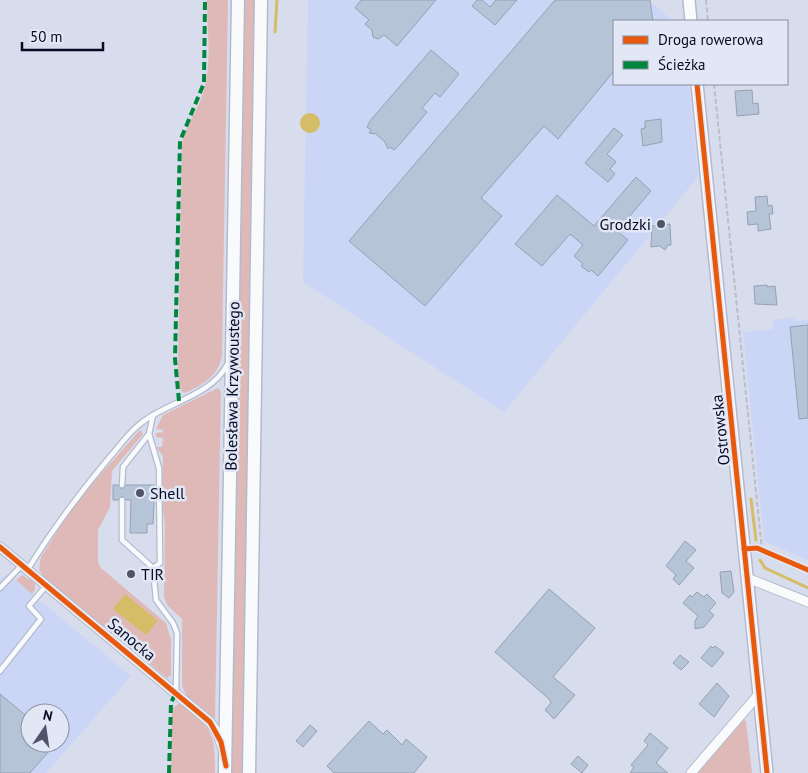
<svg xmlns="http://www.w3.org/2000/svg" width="808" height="773" viewBox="0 0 808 773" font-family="'PT Sans',sans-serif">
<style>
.built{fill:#cbd5f6;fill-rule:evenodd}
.green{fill:#deb9b8}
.water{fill:#d5bc67}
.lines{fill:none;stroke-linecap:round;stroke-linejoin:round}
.stream{stroke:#d5bc67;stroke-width:3}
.building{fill:#b6c4d8;stroke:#95a1b3}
.service-casing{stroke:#b4bace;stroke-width:7}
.minor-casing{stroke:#b4bace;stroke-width:11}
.tertiary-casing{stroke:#b4bace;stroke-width:14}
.secondary-casing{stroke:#b4bace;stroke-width:15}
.path{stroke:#bcbec5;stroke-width:2;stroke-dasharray:5 2.5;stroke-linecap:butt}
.service{stroke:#f9fafc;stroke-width:4.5}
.minor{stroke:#f9fafc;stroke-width:9}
.tertiary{stroke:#f9fafc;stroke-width:11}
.secondary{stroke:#f9fafc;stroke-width:12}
.quiet{stroke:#00873e;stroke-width:4;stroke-dasharray:8 4;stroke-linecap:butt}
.cycleway-casing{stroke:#e2e7f5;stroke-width:8}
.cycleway{stroke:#e8590c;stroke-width:5}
.poi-dot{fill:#50546a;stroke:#e2e7f5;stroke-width:2}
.labels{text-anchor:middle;stroke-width:5;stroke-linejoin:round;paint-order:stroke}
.poi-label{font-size:16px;fill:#070b23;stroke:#e2e7f5;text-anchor:start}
.street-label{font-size:16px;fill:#070b23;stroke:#e2e7f5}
</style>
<rect width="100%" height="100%" fill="#d8dded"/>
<g class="built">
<path d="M 308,0 L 648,0 L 673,21 L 614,21 L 614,84 L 689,84 L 698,177 L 504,412 L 303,282 Z"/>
<path d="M 795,317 L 795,321 L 808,320 L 808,560 L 764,541 L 743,332 L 773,329 L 773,320 Z"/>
<path d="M 8,574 L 131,676 L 46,773 L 0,773 L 0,579 ZM 30,713 L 60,713 L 60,743 L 30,743 Z"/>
</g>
<g class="green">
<path d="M 207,0 L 228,0 L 222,354 C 220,375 202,386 184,393 L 179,388 L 178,363 L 182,144 C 186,124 199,109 204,90 C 212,61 207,29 207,0 Z"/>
<path d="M 245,0 L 255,0 L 242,773 L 232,773 Z"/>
<path d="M 218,388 L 221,391 L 215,719 L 187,696 L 182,686 L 182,619 L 168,606 L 164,597 L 165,527 L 162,498 L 163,456 L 156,447 L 162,447 L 163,438 L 156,437 L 156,433 L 163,432 L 163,430 L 156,429 L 163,415 Z"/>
<path d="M 140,430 L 143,434 L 112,471 L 110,507 L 98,530 L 98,562 L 101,568 L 166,623 L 171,640 L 171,675 L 167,678 L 43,577 L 39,569 L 41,557 L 76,502 Z"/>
<path d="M 22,575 L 35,583 L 35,590 L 32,594 L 16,580 Z"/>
<path d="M 180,703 C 212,729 215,731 215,773 L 171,773 L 172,711 L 174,707 Z"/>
<path d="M 743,720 L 746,721 L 752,773 L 698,773 Z"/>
</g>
<g class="water">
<circle cx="310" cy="123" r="10"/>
<path d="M 125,594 L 158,621 L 146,635 L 113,609 Z"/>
</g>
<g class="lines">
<g class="stream">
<path d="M 275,32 L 277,0"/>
<path d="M 751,499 L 756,540"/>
<path d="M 760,560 L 765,568 L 808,588"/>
</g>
</g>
<g class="building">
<path d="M 361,0 L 436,0 L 397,46 L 384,35 L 378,39 L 373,37 L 372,30 L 365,24 L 369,20 L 355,8 Z"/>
<path d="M 477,0 L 482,0 L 490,7 L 496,0 L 517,0 L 495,25 L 472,6 Z"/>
<path d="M 555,0 L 650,0 L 653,21 L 614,21 L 614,71 L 558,139 L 544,126 L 481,198 L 502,216 L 425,306 L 349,241 Z"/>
<path d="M 431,50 L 459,74 L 440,97 L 435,93 L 422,108 L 427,112 L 401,143 L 394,150 L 390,147 L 388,149 L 385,142 L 376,134 L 369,133 L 371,130 L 367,127 L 370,121 Z"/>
<path d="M 752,90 L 753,104 L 758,103 L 759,114 L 737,116 L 735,91 Z"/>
<path d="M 661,119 L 662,142 L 643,146 L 641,129 L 645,128 L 645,121 Z"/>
<path d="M 614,128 L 623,135 L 607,154 L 616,162 L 610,169 L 615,174 L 608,182 L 585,163 Z"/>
<path d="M 636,177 L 651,191 L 617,231 L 628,240 L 598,276 L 591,270 L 589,272 L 581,266 L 583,264 L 574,256 L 583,245 L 570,234 L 542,266 L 515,244 L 557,195 L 594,226 Z"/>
<path d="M 767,196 L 768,206 L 772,205 L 773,214 L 769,214 L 771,229 L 758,231 L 758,224 L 748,225 L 747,212 L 756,211 L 755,197 Z"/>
<path d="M 670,224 L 671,245 L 668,245 L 665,250 L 660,246 L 651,247 L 652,226 Z"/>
<path d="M 767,285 L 767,287 L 775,286 L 777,305 L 755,304 L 754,286 Z"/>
<path d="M 808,325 L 808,418 L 799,419 L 790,327 Z"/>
<path d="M 113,485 L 118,485 L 122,489 L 126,485 L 155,485 L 153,524 L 147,524 L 147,533 L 130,533 L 131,500 L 126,500 L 122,496 L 118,500 L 113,500 Z"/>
<path d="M 685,541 L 696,550 L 686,561 L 694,568 L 679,585 L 673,579 L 676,575 L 666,566 Z"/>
<path d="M 731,571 L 734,592 L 729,598 L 722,593 L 720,572 Z"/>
<path d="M 549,589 L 595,628 L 553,677 L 575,695 L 554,719 L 545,710 L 551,703 L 549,699 L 495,652 Z"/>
<path d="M 697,592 L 704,597 L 707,594 L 716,603 L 709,611 L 714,615 L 704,627 L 695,629 L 695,621 L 698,616 L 683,603 L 690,595 L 692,597 Z"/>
<path d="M 711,646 L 713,648 L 715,646 L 724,653 L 712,667 L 701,658 Z"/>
<path d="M 680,655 L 689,662 L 681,670 L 673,663 Z"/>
<path d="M 717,683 L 729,696 L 714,717 L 699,704 Z"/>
<path d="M 0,694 L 30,719 L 30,743 L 56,743 L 30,773 L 0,773 Z"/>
<path d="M 369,721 L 383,734 L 387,730 L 402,745 L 406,739 L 427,757 L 414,773 L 334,773 L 327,766 Z"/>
<path d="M 310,725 L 317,731 L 303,747 L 296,741 Z"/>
<path d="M 650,733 L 668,748 L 656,763 L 668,773 L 630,773 L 634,767 L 631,765 L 648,745 L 644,741 Z"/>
<path d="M 578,756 L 588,765 L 582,773 L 571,764 Z"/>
</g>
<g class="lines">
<defs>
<g id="service">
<path d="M 153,415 L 149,434 L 159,468 L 160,563 L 153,568"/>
<path d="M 122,485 L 123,467 L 149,434"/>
<path d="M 122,500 L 122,540 L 153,568 L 156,600 L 173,623 L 177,633 L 176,692"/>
<path d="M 28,569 C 52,530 79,494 109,458 C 119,447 128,433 140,424 C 166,402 210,397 227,365"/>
<path d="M 0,588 L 22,565"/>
<path d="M 0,671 L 41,619 L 29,606 L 46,586"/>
</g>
<g id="minor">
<path d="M 0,547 L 210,722 L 217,732 L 223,749"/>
<path d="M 747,578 L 808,602"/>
<path d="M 691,773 L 759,694"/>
</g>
<g id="tertiary">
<path d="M 689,0 L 691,21"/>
<path d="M 697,84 L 767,773"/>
</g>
<g id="secondary">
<path d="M 225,773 L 238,0"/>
<path d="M 249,773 L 261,0"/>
</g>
</defs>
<use href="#service" class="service-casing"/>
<use href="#minor" class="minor-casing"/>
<use href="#tertiary" class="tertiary-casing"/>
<use href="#secondary" class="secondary-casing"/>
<g class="path">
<path d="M 706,0 L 708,21"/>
<path d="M 714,84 L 762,550"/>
</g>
<use href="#service" class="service"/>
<use href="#minor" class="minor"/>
<use href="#tertiary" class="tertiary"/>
<use href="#secondary" class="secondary"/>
<g class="quiet">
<path d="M 179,401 L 175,359 L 180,141 L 204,83 L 205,0"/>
<path d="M 169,773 L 171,703 L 176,692"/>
</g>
<defs>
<g id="cycleway">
<path d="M 697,84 L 767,773"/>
<path d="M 0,547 L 210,722 L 221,742 L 226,766"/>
<path d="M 744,549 L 757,548 L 808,570"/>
</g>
</defs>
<use href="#cycleway" class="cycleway-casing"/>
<use href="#cycleway" class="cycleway"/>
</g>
<g class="poi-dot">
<circle cx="661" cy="224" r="5"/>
<circle cx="140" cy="493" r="5"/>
<circle cx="131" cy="574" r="5"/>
</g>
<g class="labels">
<g class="poi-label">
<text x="651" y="230" text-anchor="end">Grodzki</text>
<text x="150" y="499">Shell</text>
<text x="141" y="580">TIR</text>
</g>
<g class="street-label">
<text transform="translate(232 386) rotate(-89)" y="6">Bolesława Krzywoustego</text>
<text transform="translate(720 430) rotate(-96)" y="6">Ostrowska</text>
<text transform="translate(132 639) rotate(40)" y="6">Sanocka</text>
</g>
</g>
<rect x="613" y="20" width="175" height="65" fill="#e2e7f5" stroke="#8a8fa1"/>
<rect x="623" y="36" width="25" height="8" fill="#e8590c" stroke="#8a8fa1"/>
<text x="658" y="45" font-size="15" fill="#070b23">Droga rowerowa</text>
<rect x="623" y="61" width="25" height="8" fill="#00873e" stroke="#8a8fa1"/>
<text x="658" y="70" font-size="15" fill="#070b23">Ścieżka</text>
<g transform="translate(45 728) rotate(13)"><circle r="24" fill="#e2e7f5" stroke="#8a8fa1"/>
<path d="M0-4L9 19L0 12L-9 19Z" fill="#50546a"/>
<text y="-8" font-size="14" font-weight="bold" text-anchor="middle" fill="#070b23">N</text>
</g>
<path d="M22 42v8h81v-8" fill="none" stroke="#070b23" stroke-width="2.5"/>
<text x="30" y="42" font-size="15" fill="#070b23" stroke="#e2e7f5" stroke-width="4" paint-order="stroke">50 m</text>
</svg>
